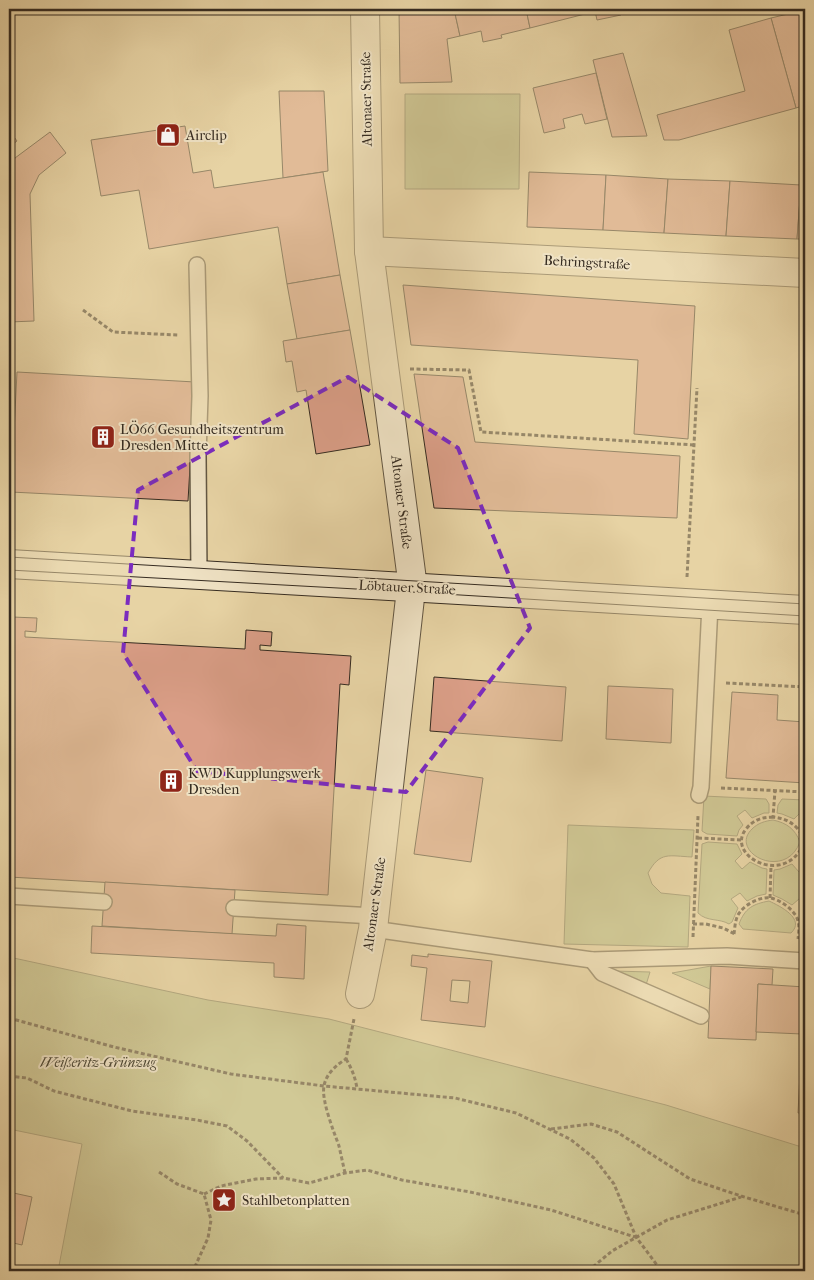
<svg xmlns="http://www.w3.org/2000/svg" width="814" height="1280" viewBox="0 0 814 1280" font-family="'IM FELL French Canon',serif">
<style>
.green{fill:#b5bc86;stroke:#767454}
.building{fill:#da9e87;stroke:#362c21;fill-rule:evenodd}
.lines{fill:none;stroke-linecap:round;stroke-linejoin:round}
.service-casing{stroke:#625642;stroke-width:18}
.minor-casing{stroke:#625642;stroke-width:30}
.secondary-casing{stroke:#362c21;stroke-width:30}
.path{stroke:#362c21;stroke-width:3;stroke-dasharray:4 2.5;stroke-linecap:butt}
.service{stroke:#efe2c4;stroke-width:15}
.minor{stroke:#efe2c4;stroke-width:28}
.secondary{stroke:#efe2c4;stroke-width:28}
.tram{stroke:#362c21;stroke-width:1}
.marked{fill:none;stroke:#7b2cbf;stroke-width:4;stroke-dasharray:10 6;stroke-linejoin:round}
.labels{text-anchor:middle;stroke-width:4;stroke-linejoin:round;paint-order:stroke}
.street-label{font-size:14px;fill:#362c21;stroke:#efe2c4}
.poi-label{font-size:14px;fill:#362c21;stroke:#efe2c4;text-anchor:start}
.park-label{font-size:14px;font-style:italic;fill:#4f4935;stroke:#efe2c4}
</style>
<rect width="100%" height="100%" fill="#e7d3a4"/>
<filter id="stains"><feTurbulence type="fractalNoise" baseFrequency=".004" numOctaves="4"/><feColorMatrix values="0 0 0 0 .2 0 0 0 0 .09 0 0 0 0 .02 0 0 0 .5 -.17"/></filter>
<radialGradient id="worn" r=".72"><stop offset=".6" stop-color="#630" stop-opacity="0"/><stop offset="1" stop-color="#630" stop-opacity=".3"/></radialGradient>
<g class="green">
<path d="M 405,94 L 520,94 L 519,189 L 405,189 Z"/>
<path d="M 704,796 L 766,799 L 769,804 L 769,813 L 764,813 L 752,818 L 745,810 L 737,816 L 743,825 L 739,830 L 737,836 L 707,834 L 702,831 Z"/>
<path d="M 782,799 L 805,800 L 805,816 L 801,812 L 794,819 L 782,814 L 777,813 L 778,805 Z"/>
<path d="M 773,820 C 787,823 795,829 800,842 C 785,882 728,852 752,829 C 758,823 765,821 773,820 Z"/>
<path d="M 568,825 L 694,830 L 692,857 C 669,856 660,851 648,873 L 652,884 L 661,893 L 690,896 L 688,947 L 564,944 Z"/>
<path d="M 708,842 L 737,844 L 742,854 L 735,861 L 742,869 L 750,862 L 762,868 L 767,869 L 766,894 L 757,896 L 747,901 L 740,893 L 731,899 L 738,908 L 732,922 L 729,924 C 719,918 707,922 698,913 L 702,844 Z"/>
<path d="M 792,864 L 799,872 L 805,867 L 805,905 L 799,899 L 792,905 L 782,899 L 773,895 L 774,870 L 780,869 Z"/>
<path d="M 769,901 C 780,906 806,919 791,933 L 743,929 L 739,924 C 745,908 753,904 769,901 Z"/>
<path d="M 9,957 L 208,1000 L 329,1019 L 666,1105 L 805,1148 L 805,1271 L 58,1271 L 82,1144 L 9,1129 Z"/>
<path d="M 711,966 L 710,989 L 672,973 Z"/>
<path d="M 614,971 L 650,972 L 646,985 Z"/>
</g>
<g class="building">
<path d="M 399,9 L 454,9 L 460,36 L 447,39 L 452,82 L 400,83 Z"/>
<path d="M 454,9 L 526,9 L 530,28 L 501,35 L 502,38 L 483,42 L 481,31 L 460,36 Z"/>
<path d="M 526,9 L 584,9 L 585,14 L 530,28 Z"/>
<path d="M 584,9 L 619,9 L 621,15 L 597,20 L 595,11 L 585,14 Z"/>
<path d="M 805,10 L 805,105 L 796,108 L 771,18 Z"/>
<path d="M 771,18 L 796,108 L 679,140 L 664,140 L 657,115 L 745,91 L 729,30 Z"/>
<path d="M 623,53 L 647,136 L 612,137 L 593,60 Z"/>
<path d="M 596,73 L 607,119 L 585,124 L 582,114 L 563,119 L 565,128 L 544,133 L 533,88 Z"/>
<path d="M 279,91 L 324,91 L 328,171 L 283,178 Z"/>
<path d="M 185,126 L 193,173 L 211,170 L 214,188 L 323,172 L 340,275 L 287,284 L 278,227 L 149,249 L 139,190 L 101,196 L 91,140 Z"/>
<path d="M 9,130 L 17,141 L 9,147 Z"/>
<path d="M 50,132 L 66,153 L 39,175 L 30,194 L 34,321 L 9,322 L 9,169 L 15,158 Z"/>
<path d="M 529,172 L 606,175 L 603,230 L 527,227 Z"/>
<path d="M 606,175 L 668,179 L 664,233 L 603,230 Z"/>
<path d="M 668,179 L 730,181 L 726,236 L 664,233 Z"/>
<path d="M 730,181 L 801,185 L 797,239 L 726,236 Z"/>
<path d="M 801,185 L 805,185 L 805,239 L 797,239 Z"/>
<path d="M 340,275 L 350,330 L 297,339 L 287,284 Z"/>
<path d="M 403,285 L 695,306 L 688,439 L 634,434 L 638,360 L 411,345 Z"/>
<path d="M 350,330 L 370,445 L 316,454 L 306,390 L 297,392 L 292,361 L 286,362 L 283,341 Z"/>
<path d="M 17,372 L 195,382 L 188,501 L 11,492 Z"/>
<path d="M 414,374 L 463,377 L 475,442 L 680,456 L 677,518 L 434,508 Z"/>
<path d="M 12,617 L 37,618 L 36,632 L 25,631 L 25,637 L 245,649 L 246,630 L 272,632 L 271,646 L 260,645 L 260,650 L 351,656 L 349,685 L 340,684 L 328,895 L 9,877 L 9,636 L 11,636 Z"/>
<path d="M 434,677 L 566,687 L 562,741 L 430,731 Z"/>
<path d="M 608,686 L 673,689 L 671,743 L 606,739 Z"/>
<path d="M 732,692 L 778,695 L 777,720 L 805,722 L 805,783 L 726,778 Z"/>
<path d="M 426,770 L 483,778 L 471,862 L 414,854 Z"/>
<path d="M 105,882 L 235,890 L 232,934 L 102,926 Z"/>
<path d="M 277,924 L 306,926 L 304,979 L 274,977 L 274,963 L 91,953 L 92,926 L 276,936 Z"/>
<path d="M 428,954 L 492,961 L 485,1027 L 421,1020 L 427,968 L 411,966 L 412,955 L 428,957 ZM 452,980 L 470,981 L 468,1003 L 450,1001 Z"/>
<path d="M 711,966 L 773,969 L 772,985 L 758,984 L 756,1040 L 708,1038 Z"/>
<path d="M 805,973 L 805,1113 L 798,1113 Z"/>
<path d="M 758,984 L 805,987 L 802,1034 L 756,1032 Z"/>
<path d="M 9,1192 L 32,1197 L 22,1245 L 9,1242 Z"/>
</g>
<g class="lines">
<defs>
<g id="service">
<path d="M 197,265 L 200,396 L 198,456 L 199,575"/>
<path d="M 699,795 L 701,787 L 710,605"/>
<path d="M 9,896 L 104,902"/>
<path d="M 234,908 L 374,916"/>
<path d="M 373,929 L 592,960 L 727,956 L 805,961"/>
<path d="M 592,960 L 602,973 L 701,1016"/>
</g>
<g id="minor">
<path d="M 369,251 L 805,273"/>
<path d="M 360,994 L 373,929 L 412,580 L 369,251 L 365,9"/>
</g>
<path id="secondary" d="M 9,564 L 805,610"/>
</defs>
<use href="#service" class="service-casing"/>
<use href="#minor" class="minor-casing"/>
<use href="#secondary" class="secondary-casing"/>
<g class="path">
<path d="M 83,310 L 113,332 L 178,335"/>
<path d="M 410,369 L 469,370 L 481,432 L 694,445"/>
<path d="M 687,577 L 697,388"/>
<path d="M 726,683 L 805,687"/>
<path d="M 721,788 L 805,792"/>
<path d="M 773,817 C 762,817 753,820 746,829 C 726,854 777,883 799,852 C 805,844 804,836 797,828 C 790,821 783,818 773,817 L 775,791"/>
<path d="M 698,838 L 741,840"/>
<path d="M 770,898 L 771,866"/>
<path d="M 693,924 L 706,924 L 723,928 L 735,934"/>
<path d="M 734,934 C 735,927 735,918 740,912 C 746,904 761,896 771,898 C 780,900 791,908 796,916 C 800,923 799,931 798,939"/>
<path d="M 693,937 L 698,816"/>
<path d="M 9,1018 L 114,1047 L 231,1074 L 324,1086 L 455,1098 L 516,1113 L 570,1139 L 594,1158 L 614,1184 L 636,1237 L 657,1265 L 666,1271"/>
<path d="M 346,1059 C 352,1069 355,1077 357,1088"/>
<path d="M 9,1076 L 27,1078 L 54,1091 L 132,1111 L 197,1120 L 227,1126 L 247,1141 L 283,1178"/>
<path d="M 551,1129 L 591,1124 L 617,1132 L 690,1179 L 741,1196 L 805,1215"/>
<path d="M 159,1172 L 177,1184 L 204,1194 L 211,1220 L 208,1238 L 193,1271"/>
<path d="M 345,1173 C 343,1164 341,1155 339,1146 C 334,1132 321,1100 324,1086 C 326,1074 336,1065 346,1059 L 354,1019"/>
<path d="M 204,1194 L 221,1186 L 256,1179 L 283,1178 L 309,1183 L 345,1173 L 367,1170 L 402,1180 L 470,1192 L 551,1210 L 635,1237"/>
<path d="M 588,1271 L 612,1251 L 667,1220 L 741,1197"/>
</g>
<use href="#service" class="service"/>
<use href="#minor" class="minor"/>
<use href="#secondary" class="secondary"/>
<g class="tram">
<path d="M 9,557 L 805,604"/>
<path d="M 9,570 L 411,592 L 805,616"/>
</g>
</g>
<path d="M0 0H814V1280H0ZM 348,377 L 458,448 L 530,628 L 406,792 L 197,771 L 123,653 L 138,490 Z" fill="#e7d3a4" fill-opacity=".55" fill-rule="evenodd"/>
<path class="marked" d="M 348,377 L 458,448 L 530,628 L 406,792 L 197,771 L 123,653 L 138,490 Z"/>
<defs>
<symbol id="shop-square" viewBox="-11 -11 22 22"><rect x="-9" y="-9" width="18" height="18" rx="4" fill="#8f2418" stroke="#efe2c4"/><path d="M-5-2.5h2.3a2.7 3.5 0 0 1 5.4 0H5L5.5 6h-11ZM-1.5-2.5h3a1.5 2.3 0 0 0-3 0Z" fill="#fff"/></symbol>
<symbol id="building-square" viewBox="-11 -11 22 22"><rect x="-9" y="-9" width="18" height="18" rx="4" fill="#8f2418" stroke="#efe2c4"/><path d="M-4-6H4V6H1V3H-1V6H-4ZM-2.5-4.3h1.7v1.8h-1.7ZM.8-4.3h1.7v1.8H.8ZM-2.5-1h1.7V.8h-1.7ZM.8-1h1.7V.8H.8Z" fill="#fff"/></symbol>
<symbol id="sight-square" viewBox="-11 -11 22 22"><rect x="-9" y="-9" width="18" height="18" rx="4" fill="#8f2418" stroke="#efe2c4"/><path d="M0-6L1.8-2.2L6-1.7L2.9 1.2L3.7 5.4L0 3.3L-3.7 5.4L-2.9 1.2L-6-1.7L-1.8-2.2Z" fill="#fff"/></symbol>
</defs>
<g fill-rule="evenodd">
<use href="#shop-square" x="154" y="121" width="28" height="28"/>
<use href="#building-square" x="89" y="423" width="28" height="28"/>
<use href="#building-square" x="157" y="767" width="28" height="28"/>
<use href="#sight-square" x="210" y="1186" width="28" height="28"/>
</g>
<g class="labels">
<g class="street-label">
<text transform="translate(366 99) rotate(-91)" y="5">Altonaer Straße</text>
<text transform="translate(587 262) rotate(3)" y="5">Behringstraße</text>
<text transform="translate(402 502) rotate(83)" y="5">Altonaer Straße</text>
<text transform="translate(407 587) rotate(3)" y="5">Löbtauer Straße</text>
<text transform="translate(374 904) rotate(-82)" y="5">Altonaer Straße</text>
</g>
<g class="poi-label">
<text x="186" y="140">Airclip</text>
<text x="120" y="434">LÖ66 Gesundheitszentrum<tspan x="120" dy="16">Dresden Mitte</tspan></text>
<text x="188" y="778">KWD Kupplungswerk<tspan x="188" dy="16">Dresden</tspan></text>
<text x="242" y="1205">Stahlbetonplatten</text>
</g>
<g class="park-label">
<text x="98" y="1067">Weißeritz-Grünzug</text>
</g>
</g>
<rect width="814" height="1280" fill="none" stroke="#e7d3a4" stroke-width="30"/>
<rect x="10" y="10" width="794" height="1260" fill="none" stroke="#362c21" stroke-width="2.5"/>
<rect x="15" y="15" width="784" height="1250" fill="none" stroke="#362c21"/>
<rect width="100%" height="100%" filter="url(#stains)"/>
<rect width="100%" height="100%" fill="url(#worn)"/>
</svg>
